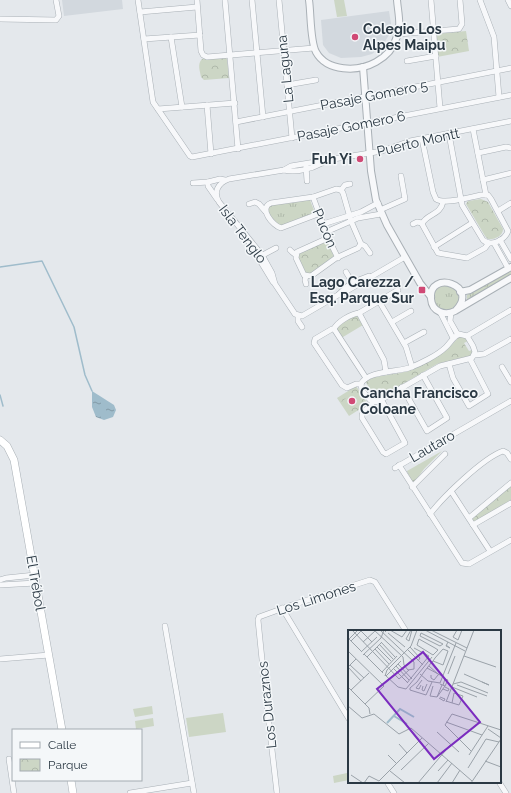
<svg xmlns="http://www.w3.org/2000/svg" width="511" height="793" viewBox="0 0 511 793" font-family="Raleway,sans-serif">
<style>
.built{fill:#d2d8de}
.grass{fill:url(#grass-tufts)}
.park{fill:url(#park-crowns)}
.pitch{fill:#ccd6c5}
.water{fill:url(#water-ripples)}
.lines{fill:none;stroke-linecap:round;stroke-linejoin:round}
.stream{stroke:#9fbccb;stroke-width:1.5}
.minor-casing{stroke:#a9b0b6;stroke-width:6}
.tertiary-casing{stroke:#a9b0b6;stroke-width:8}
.secondary-casing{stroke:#a9b0b6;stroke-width:8}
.minor{stroke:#f7f8fa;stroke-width:5}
.tertiary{stroke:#f7f8fa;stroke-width:6}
.secondary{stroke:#fff;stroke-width:7}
.poi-dot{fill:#d04975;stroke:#f4f7f9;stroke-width:1.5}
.labels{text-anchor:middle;stroke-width:3;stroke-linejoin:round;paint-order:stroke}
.poi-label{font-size:14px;font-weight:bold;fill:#2b3944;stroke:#f4f7f9;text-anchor:start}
.street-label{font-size:14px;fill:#2b3944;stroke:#f4f7f9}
.inset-river{fill:none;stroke:#9fbccb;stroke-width:2}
.inset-road{fill:none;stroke:#9aa2a9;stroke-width:1}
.view{fill:#7b2cbf;fill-opacity:0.15;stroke:#7b2cbf;stroke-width:2}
.inset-edge{fill:none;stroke:#2b3944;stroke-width:2}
</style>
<defs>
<pattern id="grass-tufts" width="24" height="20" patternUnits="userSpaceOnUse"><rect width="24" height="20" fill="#ccd6c5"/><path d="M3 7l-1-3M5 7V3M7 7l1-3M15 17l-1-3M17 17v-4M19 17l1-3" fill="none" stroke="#afb8aa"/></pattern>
<pattern id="park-crowns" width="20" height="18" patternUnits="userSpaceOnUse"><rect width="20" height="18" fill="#ccd6c5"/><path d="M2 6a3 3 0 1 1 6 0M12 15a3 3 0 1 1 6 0" fill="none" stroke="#afb8aa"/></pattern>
<pattern id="water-ripples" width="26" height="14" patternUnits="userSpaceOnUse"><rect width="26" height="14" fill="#9fbccb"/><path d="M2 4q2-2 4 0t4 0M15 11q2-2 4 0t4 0" fill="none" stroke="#829aa6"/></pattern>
</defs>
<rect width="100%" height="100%" fill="#e4e8ec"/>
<g class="built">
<path d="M 62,0 L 122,0 L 123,9 L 64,16 Z"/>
<path d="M 389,11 L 391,24 L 389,35 L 382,46 L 372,54 L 361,57 L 341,58 L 329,53 L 323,45 L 321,20 Z"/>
</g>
<g class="grass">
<path d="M 309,200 L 310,200 L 315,213 L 280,227 L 268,213 L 267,209 L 269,205 Z"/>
<path d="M 511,270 L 511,275 L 467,301 L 467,295 Z"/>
<circle cx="446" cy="298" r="13"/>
</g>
<g class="park">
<path d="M 466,31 L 469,51 L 437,57 L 435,35 L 437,34 Z"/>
<path d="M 224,57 L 227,59 L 229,78 L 204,80 L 201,77 C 200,71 197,64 202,59 Z"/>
<path d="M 481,199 L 488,202 L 503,229 C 503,236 494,240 488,239 L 485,236 L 466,204 L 468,201 Z"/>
<path d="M 327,241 L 334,256 L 310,274 L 305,273 L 298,258 L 298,254 Z"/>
<path d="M 355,315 L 357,316 L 363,325 L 343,337 L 341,337 L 335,328 Z"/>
<path d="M 459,337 L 464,337 L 468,341 L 464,343 L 469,351 L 472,350 L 473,352 L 470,356 L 437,364 L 377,399 L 371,398 L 370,396 L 373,394 L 365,381 L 375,377 L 400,373 L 412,370 L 447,350 Z"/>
<path d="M 356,386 L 368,404 L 349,416 L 337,398 Z"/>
<path d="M 442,451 L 424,469 L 413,484 L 407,471 Z"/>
<path d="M 511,486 L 511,500 L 474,522 L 472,519 Z"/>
</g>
<g class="pitch">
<path d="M 334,0 L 344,0 L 347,16 L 337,17 Z"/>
<path d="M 356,392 L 362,401 L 348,410 L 342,401 Z"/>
<path d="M 152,706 L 153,714 L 135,717 L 133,709 Z"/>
<path d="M 223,713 L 226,732 L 189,737 L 186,718 Z"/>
<path d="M 153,718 L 154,726 L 136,729 L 135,721 Z"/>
<path d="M 347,773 L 349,780 L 334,783 L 333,776 Z"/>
</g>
<path class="water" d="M 92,391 L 114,405 L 116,410 L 113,417 L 104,420 L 96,417 L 92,407 Z"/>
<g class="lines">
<g class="stream">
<path d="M 0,267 L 42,261 L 74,327 L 85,375 L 92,391"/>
<path d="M 0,395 L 3,406"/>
</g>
<defs>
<g id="minor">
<path d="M 138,0 L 153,102 L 190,156 L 192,157 L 511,95"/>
<path d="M 197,0 L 201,51 L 203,55 L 207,57 L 314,48"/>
<path d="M 225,0 L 238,149"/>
<path d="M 252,0 L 263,117"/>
<path d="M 279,0 L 292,138"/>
<path d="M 431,0 L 440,108"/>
<path d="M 480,0 L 494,37 L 499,97"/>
<path d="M 508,0 L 511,6"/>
<path d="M 140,12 L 197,7"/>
<path d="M 0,19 L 56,20 L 59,16 L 56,0"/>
<path d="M 398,34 L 459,29 L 462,24 L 460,0"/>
<path d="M 171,37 L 182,107"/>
<path d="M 144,39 L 200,35"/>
<path d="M 407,61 L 436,56"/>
<path d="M 287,85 L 316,80"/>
<path d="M 207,105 L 211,154"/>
<path d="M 158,109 L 235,103"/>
<path d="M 236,122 L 511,68"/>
<path d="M 473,129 L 486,195"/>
<path d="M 422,139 L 433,192 L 436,199 C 445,205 470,197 481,195 L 488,195 L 491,199 L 508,231 C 505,240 491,247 483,240 L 462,205 L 461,199 L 449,134"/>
<path d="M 478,153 L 506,147 L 511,148"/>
<path d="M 306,166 L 307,181"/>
<path d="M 284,170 C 296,173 311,169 322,163"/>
<path d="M 483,180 L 511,173"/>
<path d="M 193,183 L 208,182"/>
<path d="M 341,190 L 343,193 L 351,221 L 361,244"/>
<path d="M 341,190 L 345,185 L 350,184"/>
<path d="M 313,197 L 328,238 L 338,258"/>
<path d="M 217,199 L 208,186 L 208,182 L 220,179 L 225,180"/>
<path d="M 443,202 C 440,216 427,213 422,224 L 438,253 L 467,258 L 485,248 L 488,244"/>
<path d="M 249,204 L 255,202 L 259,204 L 265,211"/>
<path d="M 380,210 L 405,199 L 401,176"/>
<path d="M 498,211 L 511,203"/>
<path d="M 318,214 L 281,228 C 273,226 258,208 271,203 L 313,197 L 336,189 L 341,190"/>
<path d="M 323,224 L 361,212 L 378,203"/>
<path d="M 413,224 L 417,222 L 422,223"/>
<path d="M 326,232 L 358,218 L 381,214"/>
<path d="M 245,236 L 273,282"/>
<path d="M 328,238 L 297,252 L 296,258 L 304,275 L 311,276 L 336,258 L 358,248 L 361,244"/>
<path d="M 500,240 L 511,259"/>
<path d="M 494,243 L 508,268"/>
<path d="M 361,244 L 365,246 L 370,253"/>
<path d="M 434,247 L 472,223"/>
<path d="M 290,250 L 292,252 L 296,255"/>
<path d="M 261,256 L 276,248"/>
<path d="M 405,257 L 345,292 L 338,295 L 302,316 L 295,314 L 275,284 L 272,273 L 262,255 L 219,202 C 213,192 218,183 229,179 L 284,170 L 291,166 L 382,151 L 410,141 L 511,121"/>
<path d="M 346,272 L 354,285"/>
<path d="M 306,276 L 305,280 L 306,284"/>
<path d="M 339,294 L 351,283 L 369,276"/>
<path d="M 379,301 L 406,347 L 412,367"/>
<path d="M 440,312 L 453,338"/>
<path d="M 359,313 L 384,360 L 386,372"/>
<path d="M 451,313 L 450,321 L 458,335"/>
<path d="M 298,316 L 298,321 L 302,327"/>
<path d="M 392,322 L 411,311"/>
<path d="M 334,329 L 332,329 L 315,339 L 314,343 L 342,385 L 347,388 L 356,384 L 361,384"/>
<path d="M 334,329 C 337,322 351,314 359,313 L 398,290"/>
<path d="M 334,329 L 366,378"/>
<path d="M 459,334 L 467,336 L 473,346 L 475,352 L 472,358 L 440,366 L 377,402 L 370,400 L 362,390 L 361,384 C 367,371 396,372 409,368 C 420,364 438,355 446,347 C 451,342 453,337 459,334 Z"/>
<path d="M 467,336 L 511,310"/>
<path d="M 404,343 L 424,332"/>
<path d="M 475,355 L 484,354 L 511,339"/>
<path d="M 449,364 L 453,378 L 469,406 L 488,394 L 470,359"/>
<path d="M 502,367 L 511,382"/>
<path d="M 402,387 L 427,431 L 447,418 L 423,375"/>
<path d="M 373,402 C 370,409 361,409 362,418 L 383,452 L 386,454 L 405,443 L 381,399"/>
<path d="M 399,465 L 462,563 L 469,564 L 511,540"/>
<path d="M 395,468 L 511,401"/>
<path d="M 412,487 L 445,454"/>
<path d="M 451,491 L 490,551"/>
<path d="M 430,514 C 443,497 483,458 503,451 L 507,453 L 511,459"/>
<path d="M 469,518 L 511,483"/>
<path d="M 473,525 L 511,503"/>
<path d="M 0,580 L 6,578 L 35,575"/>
<path d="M 0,585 L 36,583"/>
<path d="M 282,608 L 349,719"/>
<path d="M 165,626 L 194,793"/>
<path d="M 0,659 L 49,655"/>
<path d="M 9,759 L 14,793"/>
<path d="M 387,782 L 394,793"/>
<path d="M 499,782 L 506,793"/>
<path d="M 130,793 L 192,783"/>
<path d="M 277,793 L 265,689 L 258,620 L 259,617 L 292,605 L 370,580 L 375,582 L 406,631"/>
</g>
<g id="tertiary">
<path d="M 309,0 C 311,13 310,41 316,52 C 327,72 358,72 376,62 C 385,57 393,49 396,39 C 402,26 398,13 397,0"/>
<path d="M 363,67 L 371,171 L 376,200 L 387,225 L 420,283 L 431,297"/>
<path d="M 460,292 L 470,290 L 511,267"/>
<path d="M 456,310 C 480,285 428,269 431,299 C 432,312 445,316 455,311 L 511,278"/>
</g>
<g id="secondary">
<path d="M 0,440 L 7,446 L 14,460 L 62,730"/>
<path d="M 71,780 L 73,793"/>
</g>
</defs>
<use href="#minor" class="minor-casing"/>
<use href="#tertiary" class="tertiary-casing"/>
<use href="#secondary" class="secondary-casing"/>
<use href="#minor" class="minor"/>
<use href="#tertiary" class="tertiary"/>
<use href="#secondary" class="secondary"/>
</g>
<g class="poi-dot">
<circle cx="355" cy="37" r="4"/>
<circle cx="360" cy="159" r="4"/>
<rect x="418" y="286" width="8" height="8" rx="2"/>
<circle cx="352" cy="401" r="4"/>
</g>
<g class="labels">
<g class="poi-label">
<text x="363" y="34">Colegio Los<tspan x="363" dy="16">Alpes Maipu</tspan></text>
<text x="352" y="164" text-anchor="end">Fuh Yi</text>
<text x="414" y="287" text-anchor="end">Lago Carezza /<tspan x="414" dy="16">Esq. Parque Sur</tspan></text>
<text x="360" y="398">Cancha Francisco<tspan x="360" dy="16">Coloane</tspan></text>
</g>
<g class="street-label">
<text transform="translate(285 69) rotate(-96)" y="5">La Laguna</text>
<text transform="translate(374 95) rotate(-11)" y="5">Pasaje Gomero 5</text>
<text transform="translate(351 126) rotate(-11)" y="5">Pasaje Gomero 6</text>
<text transform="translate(418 142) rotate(-13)" y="5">Puerto Montt</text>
<text transform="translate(325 228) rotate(67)" y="5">Pucón</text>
<text transform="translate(243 234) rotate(53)" y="5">Isla Tenglo</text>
<text transform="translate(432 446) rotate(-30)" y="5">Lautaro</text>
<text transform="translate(36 583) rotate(80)" y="5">El Trébol</text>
<text transform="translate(316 598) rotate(-18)" y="5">Los Limones</text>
<text transform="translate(267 705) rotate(-96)" y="5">Los Duraznos</text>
</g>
</g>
<g transform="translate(348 630)">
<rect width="153" height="153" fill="#e4e8ec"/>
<path class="inset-river" d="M 46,86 L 59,94M 39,93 L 52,79 L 66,87"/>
<path class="inset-road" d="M 4,0 L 51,49 L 61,40M 26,0 L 55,27 L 56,35 L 60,40 L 66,39M 32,0 L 66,32 L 66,39M 42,0 L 54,7 L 59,0M 63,0 L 58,9 L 61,11 L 64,0M 77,0 L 117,21M 83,0 L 119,18M 109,0 L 105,7 L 110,10 L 114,0M 13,1 L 24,12M 40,3 L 57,17M 73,3 L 95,14 L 92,16M 73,3 L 72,6 L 92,16M 1,9 L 14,22M 71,9 L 87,18 L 90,20 L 85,25 L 69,15 ZM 0,10 L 10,0M 3,11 L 14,0M 15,12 L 27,1M 33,12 L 47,27M 31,14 L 45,29M 98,15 L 102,18 L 98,16 L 100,12M 29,17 L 43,31M 62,17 L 72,28 L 70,31M 66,18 L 81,26M 27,19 L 41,34M 60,20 L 75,35M 0,21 L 36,56 L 17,74M 13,22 L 29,7M 16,24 L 35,43M 15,25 L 33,8 L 36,0 L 38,2M 116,26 L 148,37M 19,27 L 34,12M 8,29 L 0,37 L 13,51M 50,34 L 64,49M 2,35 L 16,48M 48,36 L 61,50M 81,36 L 91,45M 45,38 L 60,53M 79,38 L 94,46M 34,42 L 49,26M 72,44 L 80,51 L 92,53M 100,44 L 107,26M 116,44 L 141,55 L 134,52M 37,45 L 50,57 L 58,59 L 84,27M 83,45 L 83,48 L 86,50 L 90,45M 37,46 L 39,40 L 63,16 L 69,0M 38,46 L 53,31M 84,52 L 78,65 L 62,60 L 62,58 L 69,52 L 76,42 L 83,33 L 85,31 L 87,28 L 95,19 L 100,21 L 95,35 L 85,31M 59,53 L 81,26M 92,53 L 108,13M 92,54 L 97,56 L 89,67 L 94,55M 105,54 L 113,52 L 140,63M 73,55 L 71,59 L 68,58 L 74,50M 95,55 L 97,49 L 100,50 L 97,56M 109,55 L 139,66M 75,56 L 74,60 L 76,61 L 79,54M 85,56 L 82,66 L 89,67M 0,57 L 21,78 L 22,84M 104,57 L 129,67M 95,59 L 100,61 L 101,59 L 97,57M 3,60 L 21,43M 91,68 L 96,71 L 97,69 L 92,67M 98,71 L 101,72 L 111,75 L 115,66 L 106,63 L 104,73M 98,72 L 126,0M 0,76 L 14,88 L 26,84 L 51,104 L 63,98 L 124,151M 98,92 L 134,105M 140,99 L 153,108M 89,102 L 111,122M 51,114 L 59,123M 123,121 L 97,95 L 104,84 L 153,100M 40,125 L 49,134M 121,125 L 140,96M 137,131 L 153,137M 120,138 L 138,109 L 151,112M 53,140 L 81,113M 42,141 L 57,153M 90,141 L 100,130M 3,145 L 15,153M 16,153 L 21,146 L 31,151 L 74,108M 70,153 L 103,114M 89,153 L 104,133M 104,153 L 112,140M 123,153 L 153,109"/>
<path class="view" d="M 75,22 L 132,92 L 86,129 L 29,59 Z"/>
<rect width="153" height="153" class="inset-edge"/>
</g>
<rect x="12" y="729" width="130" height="52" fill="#f4f7f9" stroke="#a4abb1"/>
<rect x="20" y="742" width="20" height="6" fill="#ffffff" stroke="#a4abb1"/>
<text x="48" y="749" font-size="12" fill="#2b3944">Calle</text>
<rect x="20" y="759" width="20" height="12" fill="url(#park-crowns)" stroke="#a4abb1"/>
<text x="48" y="769" font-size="12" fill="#2b3944">Parque</text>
</svg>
